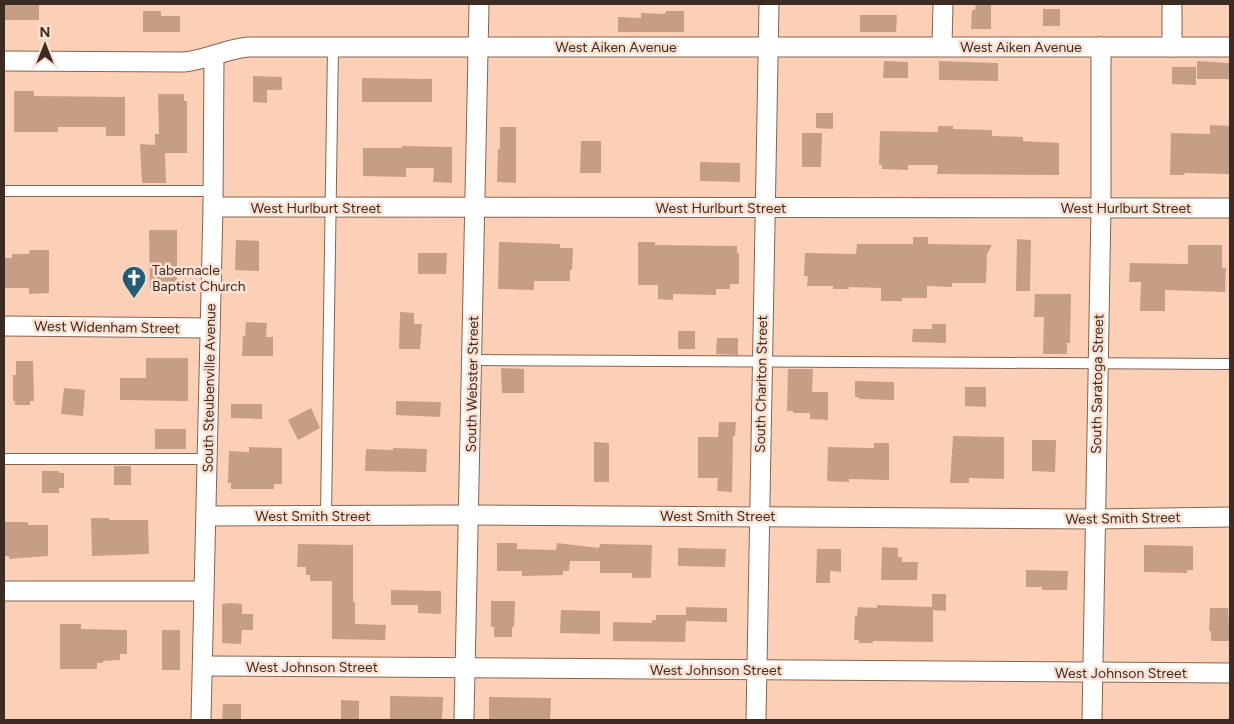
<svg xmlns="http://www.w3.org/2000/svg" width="1234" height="724" viewBox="0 0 1234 724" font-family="Figtree,sans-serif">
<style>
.building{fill:#c69e86}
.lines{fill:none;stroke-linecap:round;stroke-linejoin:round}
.lane-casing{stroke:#88634d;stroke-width:12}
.street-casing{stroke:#88634d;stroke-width:21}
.lane{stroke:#fff;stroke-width:10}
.street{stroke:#fff;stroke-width:19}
.labels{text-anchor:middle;stroke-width:5;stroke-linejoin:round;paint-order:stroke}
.street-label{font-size:14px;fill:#3d2c23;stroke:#fce1d2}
.poi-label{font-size:14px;fill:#3d2c23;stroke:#fce1d2;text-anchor:start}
</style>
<rect width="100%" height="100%" fill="#fbd0b7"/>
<g class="building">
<rect x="4" y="4" width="35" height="16"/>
<path d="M 976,4 L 991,4 L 991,29 L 971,29 L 972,10 L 975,10 Z"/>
<rect x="1043" y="9" width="17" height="17"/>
<path d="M 143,11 L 161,11 L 161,16 L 180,16 L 180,32 L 143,32 Z"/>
<path d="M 666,11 L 684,11 L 684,32 L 618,32 L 618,17 L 641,18 L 641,13 L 665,14 Z"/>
<path d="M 860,15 L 897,15 L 896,32 L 860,32 Z"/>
<path d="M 884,61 L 908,62 L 908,78 L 883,78 Z"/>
<path d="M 939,61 L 998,63 L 998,81 L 939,80 Z"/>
<path d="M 1197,61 L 1229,63 L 1229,79 L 1197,79 Z"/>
<path d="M 1172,67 L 1196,67 L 1196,85 L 1172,84 Z"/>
<path d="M 253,76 L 282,77 L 282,90 L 267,90 L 267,103 L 253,102 Z"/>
<path d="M 362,78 L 432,79 L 432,102 L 362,102 Z"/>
<path d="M 14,91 L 34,91 L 34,96 L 125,97 L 125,136 L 106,136 L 106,127 L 58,127 L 58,132 L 14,132 Z"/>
<path d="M 158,94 L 184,94 L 184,101 L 187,101 L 187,153 L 165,153 L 166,183 L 142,183 L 140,144 L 155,145 L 155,134 L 159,134 Z"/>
<path d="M 816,113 L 833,113 L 833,129 L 816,128 Z"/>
<path d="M 1210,125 L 1230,126 L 1230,174 L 1185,173 L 1184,175 L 1170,175 L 1171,133 L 1210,134 Z"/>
<path d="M 938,126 L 953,126 L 953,129 L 992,130 L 992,136 L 1023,137 L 1023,141 L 1059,143 L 1059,175 L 937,174 L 938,165 L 908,165 L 908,170 L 882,169 L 882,165 L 879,165 L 880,131 L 938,132 Z"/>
<path d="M 500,127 L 516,127 L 516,183 L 497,182 L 498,149 L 500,149 Z"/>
<path d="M 802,133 L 822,133 L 821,167 L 802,167 Z"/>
<path d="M 581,141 L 601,141 L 601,173 L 580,173 Z"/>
<path d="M 402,146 L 452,147 L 452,183 L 433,182 L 434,168 L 406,168 L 406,177 L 363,176 L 363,148 L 402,148 Z"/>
<path d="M 700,162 L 740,163 L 740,182 L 700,181 Z"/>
<path d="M 149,230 L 177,230 L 177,288 L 150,288 Z"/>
<path d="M 913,237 L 928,237 L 928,244 L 992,245 L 987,254 L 986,283 L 952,283 L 952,287 L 927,286 L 927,298 L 902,298 L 902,301 L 881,301 L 881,288 L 849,287 L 849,289 L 833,289 L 833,286 L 807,286 L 808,276 L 804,276 L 805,253 L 856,254 L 857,244 L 913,244 Z"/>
<path d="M 1017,239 L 1031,240 L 1030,291 L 1016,291 Z"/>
<path d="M 236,240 L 259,241 L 259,271 L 235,270 Z"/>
<path d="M 499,242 L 560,244 L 560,248 L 573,248 L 572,270 L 570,270 L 570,281 L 534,281 L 534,290 L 498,289 Z"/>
<path d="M 638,242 L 655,242 L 655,245 L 737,246 L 737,253 L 739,253 L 739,284 L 730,284 L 730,289 L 716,289 L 716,295 L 673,294 L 673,300 L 658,299 L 658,285 L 638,285 Z"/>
<path d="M 1188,245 L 1222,245 L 1222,268 L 1226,268 L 1225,292 L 1165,290 L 1165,311 L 1140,311 L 1141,282 L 1129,282 L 1130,263 L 1188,264 Z"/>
<path d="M 30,250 L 49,250 L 49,293 L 29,294 L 29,288 L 4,288 L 4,258 L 12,258 L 12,254 L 29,254 Z"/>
<path d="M 418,253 L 447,253 L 446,274 L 418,274 Z"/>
<path d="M 1035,294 L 1071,294 L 1070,343 L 1067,343 L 1067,354 L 1043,354 L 1044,317 L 1034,317 Z"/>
<path d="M 400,312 L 414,313 L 414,324 L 422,324 L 420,349 L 399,349 Z"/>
<path d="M 246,322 L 267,323 L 266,337 L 273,337 L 273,356 L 242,356 L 243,336 L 245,336 Z"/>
<path d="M 932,324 L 946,324 L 946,343 L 912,342 L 913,329 L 932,329 Z"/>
<rect x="678" y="331" width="17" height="18"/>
<path d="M 717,338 L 738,338 L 738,355 L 716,354 Z"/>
<path d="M 146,358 L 188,358 L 188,401 L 120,400 L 120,378 L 146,378 Z"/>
<path d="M 16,361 L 33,361 L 34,401 L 30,401 L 30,405 L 15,405 L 15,401 L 13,401 L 13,375 L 16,375 Z"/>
<path d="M 501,368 L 524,369 L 524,393 L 502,393 Z"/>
<path d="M 788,369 L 813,369 L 812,392 L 828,392 L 828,420 L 810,419 L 810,413 L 793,413 L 793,411 L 787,411 Z"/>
<path d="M 855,381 L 894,382 L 894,400 L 859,399 L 859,397 L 855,397 Z"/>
<path d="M 965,387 L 986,387 L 986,407 L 965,406 Z"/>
<path d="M 64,388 L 85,390 L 83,416 L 61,414 Z"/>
<path d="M 396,401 L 441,402 L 440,417 L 396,415 Z"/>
<path d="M 231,404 L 262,404 L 262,419 L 231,418 Z"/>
<path d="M 311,408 L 320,428 L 298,440 L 288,420 Z"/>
<path d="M 719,422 L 736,422 L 735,436 L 733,436 L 732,492 L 717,491 L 718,478 L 698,478 L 698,437 L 718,437 Z"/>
<rect x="155" y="429" width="31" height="20"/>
<path d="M 953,436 L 1004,437 L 1004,479 L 969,478 L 969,483 L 950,483 Z"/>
<path d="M 1032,440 L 1056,440 L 1055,472 L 1032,471 Z"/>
<path d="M 594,442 L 609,443 L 609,482 L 594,482 Z"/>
<path d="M 874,443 L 889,443 L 889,480 L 849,479 L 849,482 L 827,481 L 828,447 L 874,448 Z"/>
<path d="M 249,447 L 282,448 L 282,484 L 274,484 L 274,489 L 231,489 L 231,483 L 228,483 L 229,451 L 249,452 Z"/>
<path d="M 393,448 L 427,449 L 426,472 L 365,471 L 366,449 L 393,450 Z"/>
<rect x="114" y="466" width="17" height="19"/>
<path d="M 42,471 L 59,471 L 59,473 L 64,473 L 64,488 L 59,488 L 59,493 L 42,493 Z"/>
<path d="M 91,518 L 109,518 L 109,520 L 148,520 L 149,554 L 92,556 Z"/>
<path d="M 4,522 L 28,522 L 28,525 L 48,525 L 48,556 L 9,559 L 9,556 L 4,556 Z"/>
<path d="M 497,543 L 517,543 L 517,549 L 556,550 L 557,543 L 599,548 L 600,544 L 652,545 L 651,578 L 632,578 L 632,573 L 600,573 L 600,561 L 570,561 L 569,571 L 563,571 L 563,575 L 522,576 L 522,571 L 497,571 Z"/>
<path d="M 298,544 L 353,545 L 353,602 L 355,602 L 355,624 L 386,625 L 385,640 L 332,639 L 332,581 L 310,581 L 310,575 L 306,575 L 306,567 L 297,567 Z"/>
<path d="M 1144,545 L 1193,546 L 1193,570 L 1187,570 L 1187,573 L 1144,572 Z"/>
<path d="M 882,547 L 898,548 L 898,557 L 902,557 L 902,562 L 918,562 L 917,580 L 881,580 Z"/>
<path d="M 678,548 L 726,549 L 725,567 L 678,566 Z"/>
<path d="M 817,549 L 841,549 L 841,572 L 830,571 L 830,583 L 816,583 Z"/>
<path d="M 1026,570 L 1068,571 L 1067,590 L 1042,590 L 1042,587 L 1026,587 Z"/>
<path d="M 391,590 L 441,591 L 441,614 L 418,613 L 418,605 L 391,605 Z"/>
<path d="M 932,594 L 946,594 L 946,611 L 933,610 L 933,642 L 873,641 L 873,643 L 859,643 L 859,640 L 854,640 L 855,616 L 857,616 L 858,607 L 877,608 L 877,605 L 932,607 Z"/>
<path d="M 491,601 L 515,601 L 514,627 L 512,627 L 512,637 L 494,637 L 494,627 L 491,627 Z"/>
<path d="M 230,603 L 242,604 L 242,614 L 253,614 L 253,630 L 242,630 L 241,644 L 222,643 L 222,604 Z"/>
<path d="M 686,607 L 727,608 L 727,622 L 686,621 L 685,642 L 613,641 L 613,622 L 652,623 L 652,620 L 656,620 L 656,615 L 686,615 Z"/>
<path d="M 1210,608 L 1228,608 L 1230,641 L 1211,641 L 1211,631 L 1209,631 Z"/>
<path d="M 561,610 L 600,611 L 600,634 L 560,633 Z"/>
<path d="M 60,624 L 81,624 L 81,629 L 127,630 L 127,654 L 120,654 L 120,660 L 103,661 L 103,663 L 97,663 L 97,669 L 60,669 Z"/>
<rect x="162" y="630" width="18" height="40"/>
<path d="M 390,696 L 443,697 L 442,720 L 390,720 Z"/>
<path d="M 489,697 L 551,698 L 550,720 L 489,720 Z"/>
<path d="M 341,700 L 359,701 L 359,720 L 341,720 Z"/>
<path d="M 223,704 L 241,704 L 241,720 L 222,720 Z"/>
</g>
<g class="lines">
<defs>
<g id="lane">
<path d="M 4,191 L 213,191"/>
<path d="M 473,360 L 1230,364"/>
<path d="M 4,459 L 207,459"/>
<path d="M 326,516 L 333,47"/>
</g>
<g id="street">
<path d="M 942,46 L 943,4"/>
<path d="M 1172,47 L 1172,4"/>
<path d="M 4,61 L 184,62 C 206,60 226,49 248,47 L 1230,47"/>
<path d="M 213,207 L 1230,208"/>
<path d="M 4,326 L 210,328"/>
<path d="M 206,516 L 469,515 L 1095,519 L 1230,517"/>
<path d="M 4,591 L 204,591"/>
<path d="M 203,666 L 1230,673"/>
<path d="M 201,720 L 213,207 L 214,55"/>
<path d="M 464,720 L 479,4"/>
<path d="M 756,720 L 769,4"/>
<path d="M 1092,720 L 1101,208 L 1101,47"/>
</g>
</defs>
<use href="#lane" class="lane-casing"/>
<use href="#street" class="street-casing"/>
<use href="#lane" class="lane"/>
<use href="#street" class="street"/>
</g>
<defs>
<symbol id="church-pin" viewBox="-11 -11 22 30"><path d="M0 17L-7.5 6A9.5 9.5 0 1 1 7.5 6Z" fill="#245c76" stroke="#fce1d2"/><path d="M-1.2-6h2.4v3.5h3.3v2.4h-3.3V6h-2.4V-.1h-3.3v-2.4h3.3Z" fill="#fff"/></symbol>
</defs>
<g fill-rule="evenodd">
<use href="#church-pin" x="120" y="264" width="28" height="38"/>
</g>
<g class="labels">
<g class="street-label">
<text x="616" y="52">West Aiken Avenue</text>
<text x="1021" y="52">West Aiken Avenue</text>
<text x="316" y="213">West Hurlburt Street</text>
<text x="721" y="213">West Hurlburt Street</text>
<text x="1126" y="213">West Hurlburt Street</text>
<text transform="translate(107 327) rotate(1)" y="5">West Widenham Street</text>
<text transform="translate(472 384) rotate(-89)" y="5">South Webster Street</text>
<text transform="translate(761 384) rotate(-89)" y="5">South Charlton Street</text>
<text transform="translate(1097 384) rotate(-89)" y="5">South Saratoga Street</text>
<text transform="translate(209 388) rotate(-89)" y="5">South Steubenville Avenue</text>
<text x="313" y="521">West Smith Street</text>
<text x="718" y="521">West Smith Street</text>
<text transform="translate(1123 518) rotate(-1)" y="5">West Smith Street</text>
<text x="312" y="672">West Johnson Street</text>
<text x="716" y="675">West Johnson Street</text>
<text x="1121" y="678">West Johnson Street</text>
</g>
<g class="poi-label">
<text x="152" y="275">Tabernacle<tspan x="152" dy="16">Baptist Church</tspan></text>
</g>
</g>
<rect width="1234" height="724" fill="none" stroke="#3d2c23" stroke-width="10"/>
<g transform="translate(45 45)" stroke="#fce1d2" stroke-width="4" paint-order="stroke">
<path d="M0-4L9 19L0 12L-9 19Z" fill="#3d2c23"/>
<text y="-8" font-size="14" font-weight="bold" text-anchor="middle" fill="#3d2c23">N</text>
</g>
</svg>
